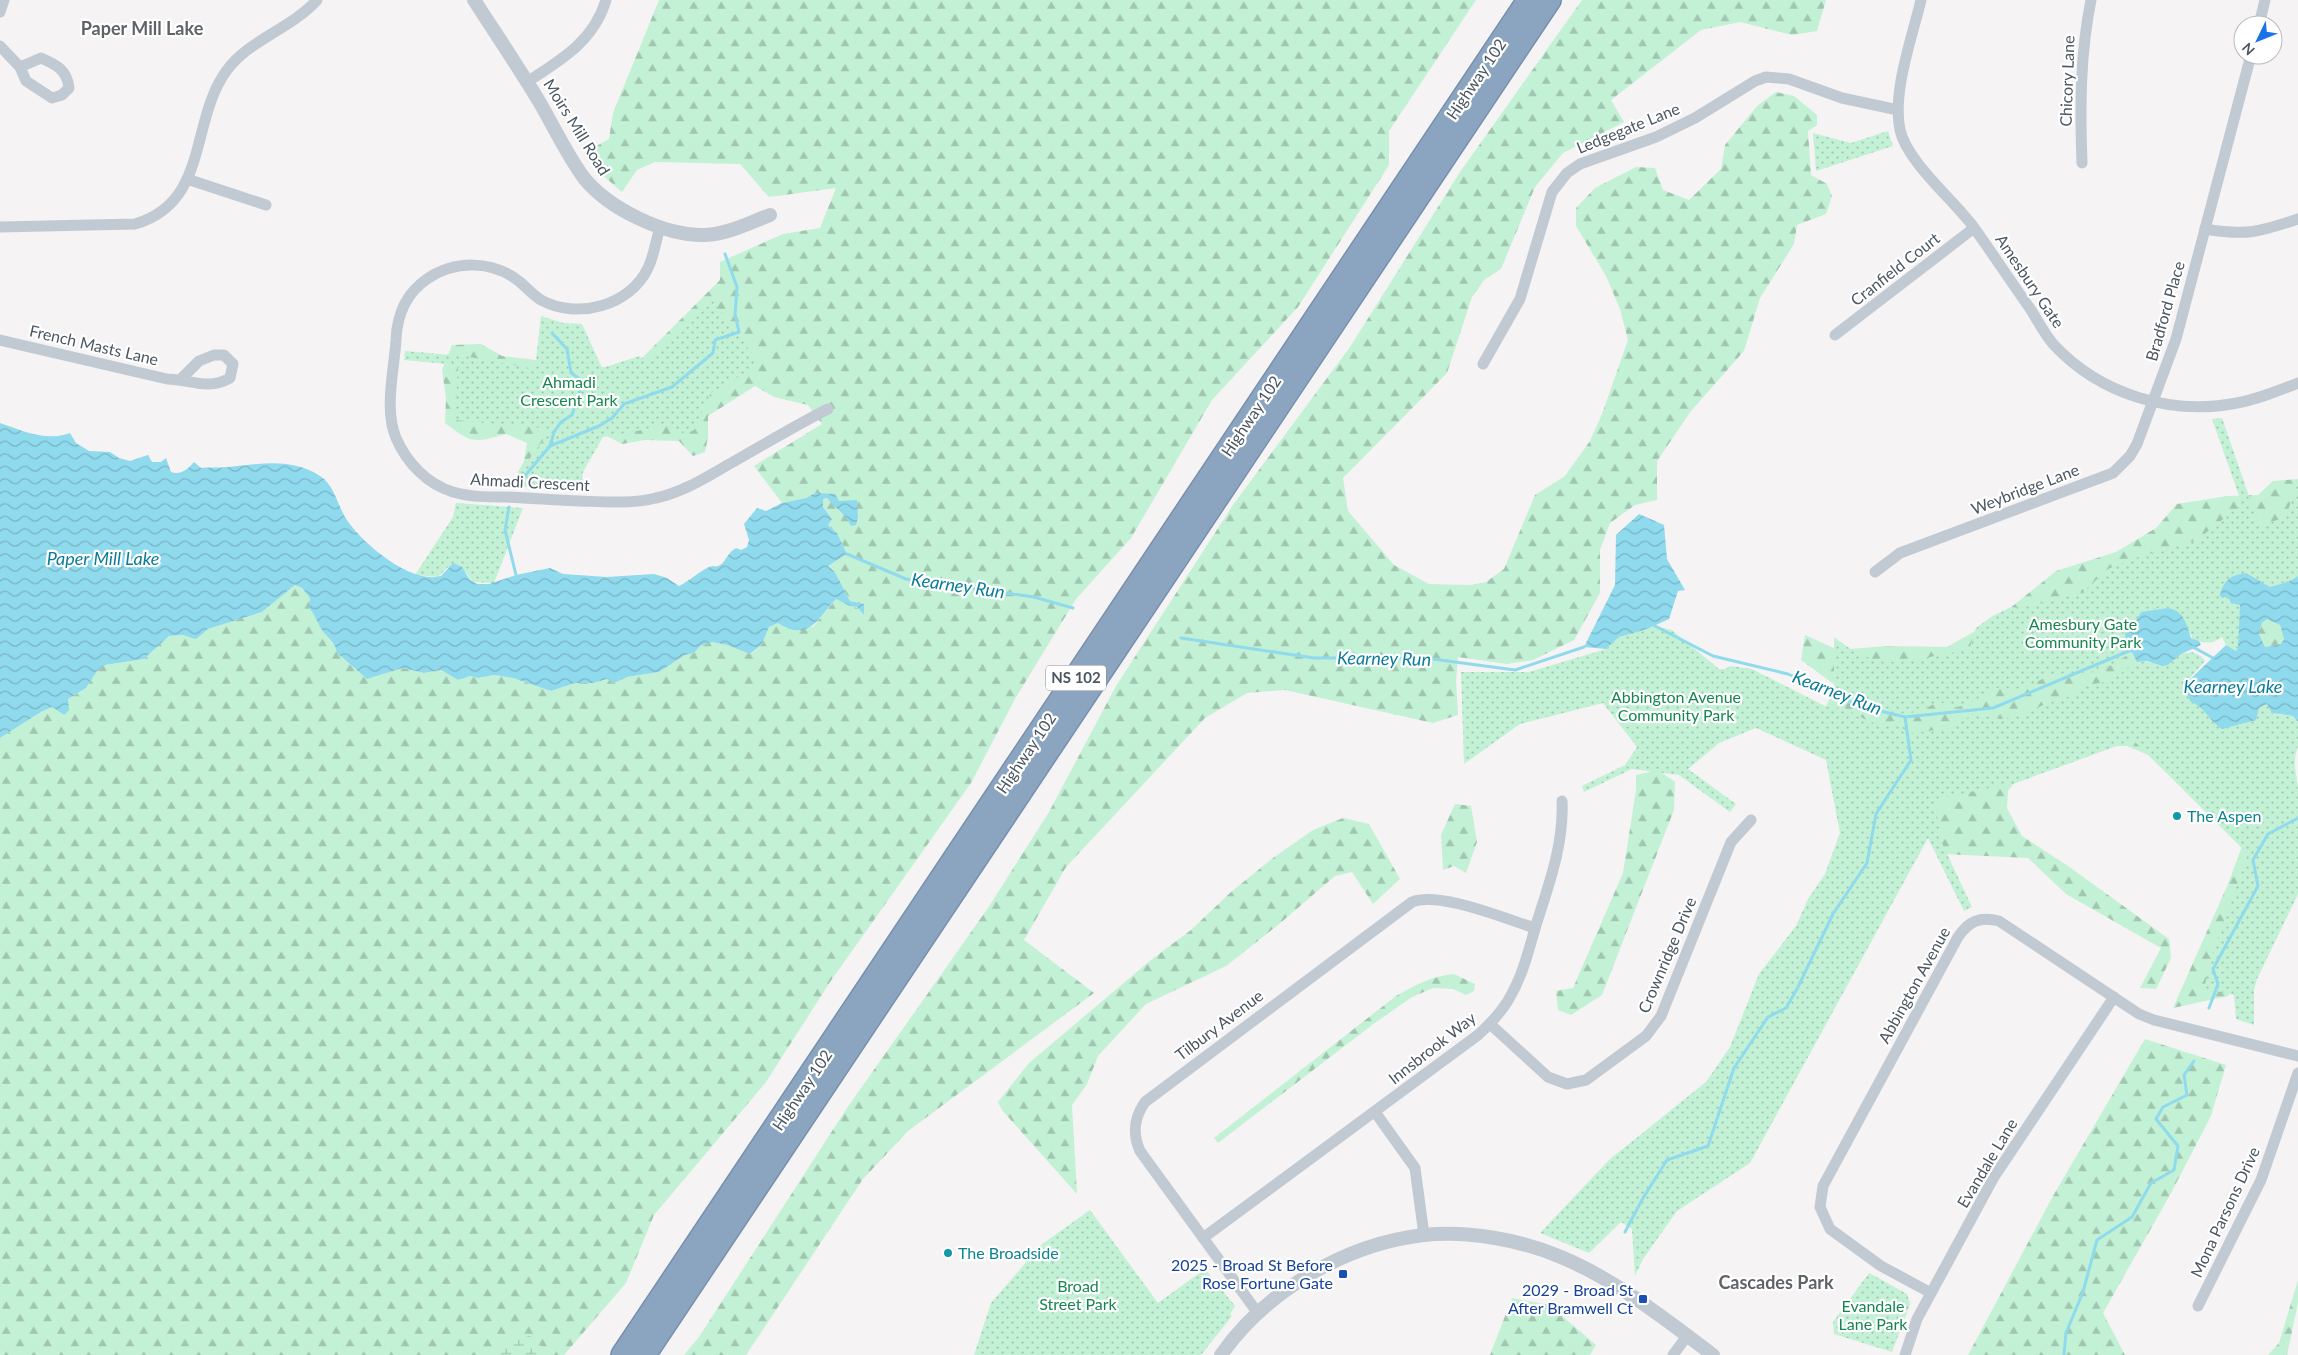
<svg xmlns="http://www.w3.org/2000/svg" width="2298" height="1355" viewBox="0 0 2298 1355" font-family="Lato,sans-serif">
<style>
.forest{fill:url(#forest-firs)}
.wetland{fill:url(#wetland-marsh)}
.park{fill:url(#park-dots)}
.water{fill:url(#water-waves);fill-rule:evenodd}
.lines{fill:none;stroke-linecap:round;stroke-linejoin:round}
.stream{stroke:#90daee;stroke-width:3}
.motorway-casing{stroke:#7690ad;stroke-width:24}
.minor{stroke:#c1cad2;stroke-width:11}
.tertiary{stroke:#c1cad2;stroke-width:14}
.motorway{stroke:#8ba5c1;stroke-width:21}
.culture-dot{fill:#0f9aa8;stroke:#fff;stroke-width:2}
.transit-dot{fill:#1a4fb4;stroke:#fff;stroke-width:2}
.labels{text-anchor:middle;stroke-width:4.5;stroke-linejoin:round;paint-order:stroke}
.shield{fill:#fff;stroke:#808990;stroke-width:1}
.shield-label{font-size:15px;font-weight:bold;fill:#4a5661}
.street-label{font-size:16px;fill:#4a5661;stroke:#fff}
.park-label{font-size:16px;fill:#17864f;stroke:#fff}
.culture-label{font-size:16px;fill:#0d838f;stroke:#fff;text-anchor:start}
.transit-label{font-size:16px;fill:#164399;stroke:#fff;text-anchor:end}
.neighbourhood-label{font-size:18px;font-weight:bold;fill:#5f6368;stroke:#fff}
.water-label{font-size:18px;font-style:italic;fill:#0c7c9b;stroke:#fff}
</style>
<defs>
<pattern id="forest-firs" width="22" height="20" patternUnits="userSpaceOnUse" patternTransform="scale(1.25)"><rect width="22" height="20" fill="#c3f1d5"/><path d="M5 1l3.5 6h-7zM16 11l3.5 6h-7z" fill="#a0c6b0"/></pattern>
<pattern id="wetland-marsh" width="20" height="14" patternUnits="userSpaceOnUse" patternTransform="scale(1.25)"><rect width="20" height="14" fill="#c3f1d5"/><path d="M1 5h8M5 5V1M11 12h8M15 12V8" fill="none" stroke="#a0c6b0"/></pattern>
<pattern id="park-dots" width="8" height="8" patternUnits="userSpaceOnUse" patternTransform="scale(1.25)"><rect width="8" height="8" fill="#c3f1d5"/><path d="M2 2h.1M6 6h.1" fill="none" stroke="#a0c6b0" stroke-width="1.8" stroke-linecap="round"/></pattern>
<pattern id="water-waves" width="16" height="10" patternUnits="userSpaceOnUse" patternTransform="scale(1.25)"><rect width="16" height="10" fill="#90daee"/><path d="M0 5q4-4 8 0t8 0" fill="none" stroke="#78b4c4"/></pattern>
</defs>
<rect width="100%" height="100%" fill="#f5f3f3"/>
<g class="forest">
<path d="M 659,0 L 1476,0 L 1389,131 L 1389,165 L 1298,307 L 1212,400 L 1131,538 L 1076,599 L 1015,699 L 971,783 L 830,982 L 766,1082 L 654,1215 L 626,1283 L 564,1355 L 0,1355 L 0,738 L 41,712 L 52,707 L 64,715 L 68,699 L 86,688 L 97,671 L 105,665 L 144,659 L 169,636 L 183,635 L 196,638 L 208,629 L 262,612 L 295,585 L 302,588 L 311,598 L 309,608 L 319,621 L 321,630 L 337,647 L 341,657 L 367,679 L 403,668 L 424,673 L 441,670 L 458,680 L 470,676 L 478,678 L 494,675 L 513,678 L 551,691 L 575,683 L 593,683 L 607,679 L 614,683 L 627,677 L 659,672 L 685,655 L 694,653 L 700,646 L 712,642 L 727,645 L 751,654 L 762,644 L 769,627 L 778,623 L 813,627 L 836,599 C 846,605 857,604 863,614 L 859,603 L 850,601 L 835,572 L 828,566 L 847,554 L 837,533 L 828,525 L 832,519 L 823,507 L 822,499 L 827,498 C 840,507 835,514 856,521 L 858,517 L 839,501 L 815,493 L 806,498 L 782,503 L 754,466 L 822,424 L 808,405 L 774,397 L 755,386 L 708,416 L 708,437 L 705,452 L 693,456 L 679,441 L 645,440 L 622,444 L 605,435 L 586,446 L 581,490 L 511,486 L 524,461 L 527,443 L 506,434 C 473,443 473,444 445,423 L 446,398 L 442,370 L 452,345 L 481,344 L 502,356 L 536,360 L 551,353 L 596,364 L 612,371 L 640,360 L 720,280 L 720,262 L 783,234 L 820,228 L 836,188 L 769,197 L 740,164 L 655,162 L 637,170 L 622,192 L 593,167 L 584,153 L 609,139 L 613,113 Z"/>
<path d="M 1582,0 L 1826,0 L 1817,31 L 1792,35 L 1740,22 L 1701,30 L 1611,100 L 1624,122 L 1563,153 L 1535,187 L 1501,269 L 1484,280 L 1472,297 L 1447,373 L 1343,478 L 1348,511 L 1394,565 L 1429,584 L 1470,585 L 1486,582 L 1504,569 L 1535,495 L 1565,476 L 1590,441 L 1602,414 L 1628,340 L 1620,309 L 1606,276 L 1576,226 L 1576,208 L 1595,188 L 1636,167 L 1655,168 L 1663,190 L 1689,200 L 1721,169 L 1725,145 L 1757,106 L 1776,92 L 1794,96 L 1817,115 L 1817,125 L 1808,131 L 1811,175 L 1827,184 L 1832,196 L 1826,214 L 1797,225 L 1794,244 L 1760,298 L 1744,351 L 1691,411 L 1657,461 L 1657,500 L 1635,505 L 1610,523 L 1600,550 L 1600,593 L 1574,640 L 1533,660 L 1507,664 L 1458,657 L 1456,681 L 1458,715 L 1433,723 L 1285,690 L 1247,693 L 1205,718 L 1066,867 L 1024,940 L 1094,993 L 908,1131 L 863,1179 L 746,1355 L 684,1355 L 699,1337 L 847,1108 L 988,908 L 1049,812 L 1116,686 L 1233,505 L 1350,347 L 1460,172 Z"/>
<path d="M 2298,479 L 2298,576 L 2138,662 L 2187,679 L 2184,685 L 2298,722 L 2294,773 L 2298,789 L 2298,860 L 2228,996 L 2173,1008 L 2228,884 L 2247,833 L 2179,768 L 2127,746 L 2086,747 L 2021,774 L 2008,791 L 2007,808 L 2022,836 L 2068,866 L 2169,939 L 2171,958 L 2156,989 L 2140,988 L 2161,948 L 2066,894 L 2028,858 L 1943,854 L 1825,709 L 1835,685 L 1801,660 L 1805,635 L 1838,650 L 1886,646 L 1947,647 L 1998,618 L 2056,571 L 2116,552 L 2156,528 L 2177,504 L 2227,496 L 2258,495 L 2273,481 Z"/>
<path d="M 2268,618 L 2280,625 L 2284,639 L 2281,644 L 2265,647 L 2259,634 L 2262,623 Z"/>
<path d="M 1658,770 L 1675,782 L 1674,810 L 1602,995 L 1571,1015 L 1558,1010 L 1556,991 L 1573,988 L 1623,873 L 1636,790 L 1636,775 Z"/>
<path d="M 1455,804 L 1471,806 L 1477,842 L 1466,873 L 1454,866 L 1443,870 L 1441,835 Z"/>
<path d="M 1343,818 L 1369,824 L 1400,879 L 1373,904 L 1352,872 L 1335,876 L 1278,925 L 1226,966 L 1146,1004 L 1098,1056 L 1087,1084 L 1072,1105 L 1077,1194 L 1002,1110 L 998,1102 L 1029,1063 L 1151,960 L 1191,930 L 1231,892 L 1273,858 L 1313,830 Z"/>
<path d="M 1454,974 L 1475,984 L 1474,991 L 1466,995 L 1453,989 L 1433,988 L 1412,997 L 1372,1025 L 1218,1143 L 1214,1138 L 1396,996 C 1415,985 1432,976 1454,974 Z"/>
<path d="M 2145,1039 L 2226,1065 L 2211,1116 L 2170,1195 L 2103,1313 L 2125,1355 L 1968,1355 L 2053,1196 Z"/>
<path d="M 2298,1280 L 2298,1303 L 2287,1355 L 2268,1355 L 2279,1343 Z"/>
<path d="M 1512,1298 L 1549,1305 L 1596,1345 L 1590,1355 L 1490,1355 Z"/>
</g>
<path class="wetland" d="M 530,1336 L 552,1355 L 494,1355 L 513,1339 Z"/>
<g class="park">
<path d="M 1888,131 L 1893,146 L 1816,171 L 1813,133 L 1851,143 Z"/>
<path d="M 713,301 L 760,364 L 711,393 L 694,430 L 685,434 L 661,424 L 653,428 L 603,437 L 575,486 L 512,483 L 551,429 L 455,420 L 458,365 L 404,360 L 405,351 L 464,356 L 535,369 L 541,316 L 563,323 L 582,324 L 602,368 L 640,356 L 643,362 L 679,335 Z"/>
<path d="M 2222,418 L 2259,525 L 2285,518 L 2298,482 L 2298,576 C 2288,581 2278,587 2266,586 L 2246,573 L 2229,577 L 2223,598 L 2228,596 L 2240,605 L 2240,644 L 2236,651 L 2226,645 L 2222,637 C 2212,644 2205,644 2193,639 L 2180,613 C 2169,604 2153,608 2141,612 L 2125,639 L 2133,652 L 2099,672 L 2052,674 L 2023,689 L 1996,688 C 1988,694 1961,710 1951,707 C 1945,705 1944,701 1937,703 C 1930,705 1923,711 1916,712 C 1887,717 1860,709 1834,697 L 1834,637 C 1886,679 1911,657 1969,650 L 1976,628 L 1991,617 L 2011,607 L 2021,608 L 2083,592 L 2108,569 L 2138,557 L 2197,540 L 2242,504 L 2212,419 Z"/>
<path d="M 456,503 L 523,508 L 494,583 L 472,582 L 466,572 L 448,567 L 438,577 L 415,575 L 453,517 Z"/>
<path d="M 1655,626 L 1672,630 L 1719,669 L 1725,669 L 1731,666 L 1752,669 L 1827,707 L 1844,708 L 1870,722 L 1898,726 L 1912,733 L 1952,728 L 1973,714 L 2001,719 L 2023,715 L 2045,704 L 2071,696 L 2083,686 L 2111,681 L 2134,663 L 2145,661 L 2162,666 L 2168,665 L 2181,654 L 2192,652 L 2201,656 L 2205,661 L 2184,685 L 2190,701 L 2201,705 L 2220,728 L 2248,723 L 2257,717 L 2259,708 L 2267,704 L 2275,714 L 2293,716 L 2298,722 L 2298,746 L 2294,759 L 2298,789 L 2298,894 L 2257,979 L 2254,990 L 2254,1025 L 2236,1019 L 2234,995 L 2204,988 L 2214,949 L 2248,854 L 2133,740 L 2016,783 L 1935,799 L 1941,841 L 1972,907 L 1964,911 L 1928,838 L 1750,1163 L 1677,1211 L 1643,1259 L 1635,1276 L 1632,1229 L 1621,1222 L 1589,1253 L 1540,1233 L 1609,1160 L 1706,1082 L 1730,1047 L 1759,974 L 1796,926 L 1808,899 L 1825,874 L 1840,833 L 1826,760 L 1756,728 L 1719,743 L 1688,769 L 1736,804 L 1730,812 L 1679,775 L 1632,769 L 1584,792 L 1582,786 L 1625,765 L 1637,747 L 1603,703 L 1520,724 L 1464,764 L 1461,672 L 1529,672 L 1606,649 L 1619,637 Z"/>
<path d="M 1090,1210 L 1158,1303 L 1205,1269 L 1235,1306 L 1230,1314 L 1232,1316 L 1201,1355 L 974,1355 L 991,1303 L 1041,1245 Z"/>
<path d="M 1869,1273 L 1907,1294 L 1910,1304 L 1892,1352 L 1834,1334 L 1833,1322 Z"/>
</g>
<g class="water">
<path d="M 0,423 C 23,431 47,442 70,433 L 76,443 L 89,451 L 110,452 L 119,458 L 130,461 L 148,455 L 152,462 L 161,462 L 166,458 L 171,472 C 181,475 187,470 194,462 L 201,468 C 210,467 219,468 228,467 C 259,464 291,457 320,476 C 334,485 337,503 345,517 C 360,542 411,585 441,576 L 453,563 L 462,567 L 470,580 L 477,584 L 489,584 L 516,575 L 550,568 L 563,574 L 607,577 L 654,574 L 667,578 L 679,586 C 691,580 697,573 709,567 C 713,565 716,568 720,565 C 725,563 727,553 736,548 L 741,550 L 747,547 L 749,540 L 744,524 L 757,508 L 766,511 L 782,503 L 806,498 L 815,493 L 835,494 L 839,501 L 857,500 L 858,517 L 856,525 L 851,526 C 846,515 834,507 827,498 L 823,499 L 823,507 L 832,519 L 828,525 L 837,533 L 847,554 L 828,566 L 835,572 L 850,601 L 864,604 L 864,615 L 857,607 L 850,606 L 836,599 C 818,618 809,643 778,623 L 769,627 L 762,644 L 750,654 L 727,645 L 712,642 L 700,646 L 694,653 L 685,655 L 659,672 L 627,677 L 614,683 L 607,679 L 593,683 L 575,683 L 551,691 L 513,678 L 494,675 L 478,678 L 470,676 L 458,680 L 441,670 L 424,673 L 403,668 L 367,679 L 337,653 C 336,642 327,638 321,629 C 317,621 315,615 309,608 L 310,598 L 302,588 L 295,585 L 262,612 L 208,629 L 196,639 L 183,635 L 169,636 L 144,659 L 105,665 L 97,671 L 86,688 L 68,699 L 69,710 L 64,715 L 52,707 L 41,712 L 0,738 Z"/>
<path d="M 1639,514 L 1664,525 L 1667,559 L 1685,590 L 1678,591 L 1669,619 L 1647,629 L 1619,637 L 1606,649 L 1584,647 L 1615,585 L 1616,535 Z"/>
<path d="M 2246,573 L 2270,587 L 2288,582 L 2298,576 L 2298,722 L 2293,716 L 2272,713 L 2267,704 L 2259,708 L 2256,720 L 2222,729 C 2209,721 2206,708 2190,701 L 2184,685 L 2226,645 L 2236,651 L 2238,648 L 2240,605 L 2231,603 L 2228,596 L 2223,598 L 2220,596 C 2223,580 2231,575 2246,573 ZM 2267,619 L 2280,625 L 2284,639 L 2281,644 L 2265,647 L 2259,634 L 2262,623 Z"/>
<path d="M 2168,608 C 2184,611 2186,623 2191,638 L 2199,641 L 2201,645 L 2181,654 L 2168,665 L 2162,666 L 2147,661 L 2137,662 C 2134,655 2124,639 2125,633 L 2135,624 L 2141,612 Z"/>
</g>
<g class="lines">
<g class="stream">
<path d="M 550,446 L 599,426 L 612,418 L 624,404 L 672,387 L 713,353 L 715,340 L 739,332 L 735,314 L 737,287 L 725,254"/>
<path d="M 518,484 L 550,446 L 554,432 L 561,422 L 572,415 L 583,381 L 571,373 L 567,349 L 552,333"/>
<path d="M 509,507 L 505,530 L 516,575"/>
<path d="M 847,554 L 906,579 L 1034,597 L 1073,608"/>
<path d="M 1655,626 L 1713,656 L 1788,674 L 1860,706 L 1905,717 L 1993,708 L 2136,648"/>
<path d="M 1181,638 L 1314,658 L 1425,658 L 1515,670 L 1584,647"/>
<path d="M 2193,647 L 2213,658"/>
<path d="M 2209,1008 L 2218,984 L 2213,969 L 2258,886 L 2253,860 L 2268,834 L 2298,818"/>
<path d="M 1625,1232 L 1643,1198 L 1667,1160 L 1708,1146 L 1734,1068 L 1768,1017 L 1786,1008 L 1797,989 L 1833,914 L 1867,863 L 1876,814 L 1911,760 L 1905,717"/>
<path d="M 2064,1355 L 2066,1333 L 2083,1292 L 2097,1240 L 2132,1217 L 2151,1183 L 2174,1170 L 2178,1146 L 2156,1119 L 2163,1107 L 2187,1095 L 2184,1075 L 2194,1061"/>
</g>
<defs>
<g id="motorway">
<path d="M 622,1355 L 1528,0"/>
<path d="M 645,1355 L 1550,0"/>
</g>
</defs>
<use href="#motorway" class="motorway-casing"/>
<g class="minor">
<path d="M 1921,0 C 1912,38 1892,92 1900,130 C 1907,162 1955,201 1975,229 C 1994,256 2012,283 2031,310 C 2038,321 2045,335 2054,345 C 2100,394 2170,416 2237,403 C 2258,399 2278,391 2298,383"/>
<path d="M 0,12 L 4,0"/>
<path d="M 2259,25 L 2265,0"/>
<path d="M 0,46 L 20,67 L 26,81 L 52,98 L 62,95 L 69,88 C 67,70 57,65 41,58 L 20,67"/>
<path d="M 527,82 C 561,60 594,41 606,0"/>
<path d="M 2082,163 C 2080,107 2080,55 2091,0"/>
<path d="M 187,179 L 266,205"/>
<path d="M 0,227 L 135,224 C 210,202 189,121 227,70 C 249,40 292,28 317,0"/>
<path d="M 660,227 C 656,240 654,256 648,268 C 630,306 577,320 541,300 C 533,295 527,288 520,282 C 493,260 455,260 427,279 C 405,294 397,315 396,340 C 394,371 384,409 396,438 C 407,463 427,484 453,492 C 470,497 487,497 505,497 C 530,498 555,500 580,501 C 606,502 631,504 656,498 C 684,492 708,476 733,462 C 765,444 796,425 828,409"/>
<path d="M 2205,229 C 2246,236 2260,232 2298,219"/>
<path d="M 1835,335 L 1974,228"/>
<path d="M 0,340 L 167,379 C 190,379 207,391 230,378 L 233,364 L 224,355 L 214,355 L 199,361 L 181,379"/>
<path d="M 1483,364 L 1520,299 L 1552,192 L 1567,173 L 1580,164 L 1656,137 L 1695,118 L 1755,81 L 1766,77 L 1789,79 L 1842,98 L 1898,110"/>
<path d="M 1875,572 L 1900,553 L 2113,473 L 2130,456 L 2137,444 L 2176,339 L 2251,55"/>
<path d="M 1490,1024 L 1548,1077 L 1567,1084 L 1586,1080 L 1646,1036 L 1661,1016 L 1731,842 L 1751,820"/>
<path d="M 1375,1112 L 1415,1168 L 1424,1235"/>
<path d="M 1203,1238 L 1478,1035 C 1490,1024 1502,1012 1510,997 C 1523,975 1529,949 1536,925 C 1549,884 1564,844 1562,801"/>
<path d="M 1931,1293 L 1881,1266 L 1830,1229 L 1820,1207 L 1823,1186 L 1958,937 C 1969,921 1980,916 1999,921 L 2139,1014 L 2154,1020 L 2298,1056"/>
<path d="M 2198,1306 L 2261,1180 L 2298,1073"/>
<path d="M 1257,1312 L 1140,1151 C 1132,1133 1134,1118 1145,1102 L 1412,902 C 1439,891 1506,919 1535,928"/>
<path d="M 1673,1355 L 1687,1336"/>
<path d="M 1905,1355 L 1917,1319 L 1994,1177 L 2114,997"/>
</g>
<g class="tertiary">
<path d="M 474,0 C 496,34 519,68 540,103 C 554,127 567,155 584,178 C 609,209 665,236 705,235 C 728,234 749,223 770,215"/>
<path d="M 1221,1355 C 1266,1291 1345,1244 1424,1235 C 1467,1230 1521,1240 1561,1257 C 1616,1280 1665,1319 1713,1355"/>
</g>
<use href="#motorway" class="motorway"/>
</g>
<g class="culture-dot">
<circle cx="2177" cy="816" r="5"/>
<circle cx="948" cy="1253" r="5"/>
</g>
<g class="transit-dot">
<rect x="1338" y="1269" width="10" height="10" rx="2.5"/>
<rect x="1638" y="1294" width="10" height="10" rx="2.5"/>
</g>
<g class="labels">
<rect class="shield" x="1046" y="665.5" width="60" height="25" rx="4"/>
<g class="shield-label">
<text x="1076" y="683">NS 102</text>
</g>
<g class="street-label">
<text transform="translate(1476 79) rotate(-56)" y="6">Highway 102</text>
<text transform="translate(2067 81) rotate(-88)" y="6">Chicory Lane</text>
<text transform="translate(577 127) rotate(58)" y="6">Moirs Mill Road</text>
<text transform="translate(1628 128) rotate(-22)" y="6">Ledgegate Lane</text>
<text transform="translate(1895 269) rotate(-38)" y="6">Cranfield Court</text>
<text transform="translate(2030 281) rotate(56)" y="6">Amesbury Gate</text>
<text transform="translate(2165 311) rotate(-74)" y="6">Bradford Place</text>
<text transform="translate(94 345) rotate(13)" y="6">French Masts Lane</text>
<text transform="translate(1251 416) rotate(-56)" y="6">Highway 102</text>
<text transform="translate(530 482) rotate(3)" y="6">Ahmadi Crescent</text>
<text transform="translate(2025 489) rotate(-21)" y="6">Weybridge Lane</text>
<text transform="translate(1026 753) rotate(-56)" y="6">Highway 102</text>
<text transform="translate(1667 955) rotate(-67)" y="6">Crownridge Drive</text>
<text transform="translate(1914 985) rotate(-61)" y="6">Abbington Avenue</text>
<text transform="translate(1219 1025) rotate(-37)" y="6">Tilbury Avenue</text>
<text transform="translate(1432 1048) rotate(-38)" y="6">Innsbrook Way</text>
<text transform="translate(802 1090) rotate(-56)" y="6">Highway 102</text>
<text transform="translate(1987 1163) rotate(-59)" y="6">Evandale Lane</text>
<text transform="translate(2225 1212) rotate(-65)" y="6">Mona Parsons Drive</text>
</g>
<g class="park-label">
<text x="569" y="388">Ahmadi<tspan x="569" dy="18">Crescent Park</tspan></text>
<text x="2083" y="630">Amesbury Gate<tspan x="2083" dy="18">Community Park</tspan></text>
<text x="1676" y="703">Abbington Avenue<tspan x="1676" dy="18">Community Park</tspan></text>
<text x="1078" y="1292">Broad<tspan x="1078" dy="18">Street Park</tspan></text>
<text x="1873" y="1312">Evandale<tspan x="1873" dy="18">Lane Park</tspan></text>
</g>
<g class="culture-label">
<text x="2187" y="822">The Aspen</text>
<text x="958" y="1259">The Broadside</text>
</g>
<g class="transit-label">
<text x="1333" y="1271">2025 - Broad St Before<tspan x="1333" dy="18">Rose Fortune Gate</tspan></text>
<text x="1633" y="1296">2029 - Broad St<tspan x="1633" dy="18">After Bramwell Ct</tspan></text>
</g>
<g class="neighbourhood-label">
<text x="142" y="35">Paper Mill Lake</text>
<text x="1776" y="1289">Cascades Park</text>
</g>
<g class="water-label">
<text x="103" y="565">Paper Mill Lake</text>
<text transform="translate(958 586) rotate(8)" y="6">Kearney Run</text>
<text transform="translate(1384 659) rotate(1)" y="6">Kearney Run</text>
<text x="2233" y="693">Kearney Lake</text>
<text transform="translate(1837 693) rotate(21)" y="6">Kearney Run</text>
</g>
</g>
<g transform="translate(2258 40) rotate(227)"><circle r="24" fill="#ffffff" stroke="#b7bbc0"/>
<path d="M0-4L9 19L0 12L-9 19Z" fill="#1a73e8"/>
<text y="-8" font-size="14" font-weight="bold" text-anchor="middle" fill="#4a5661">N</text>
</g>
</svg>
